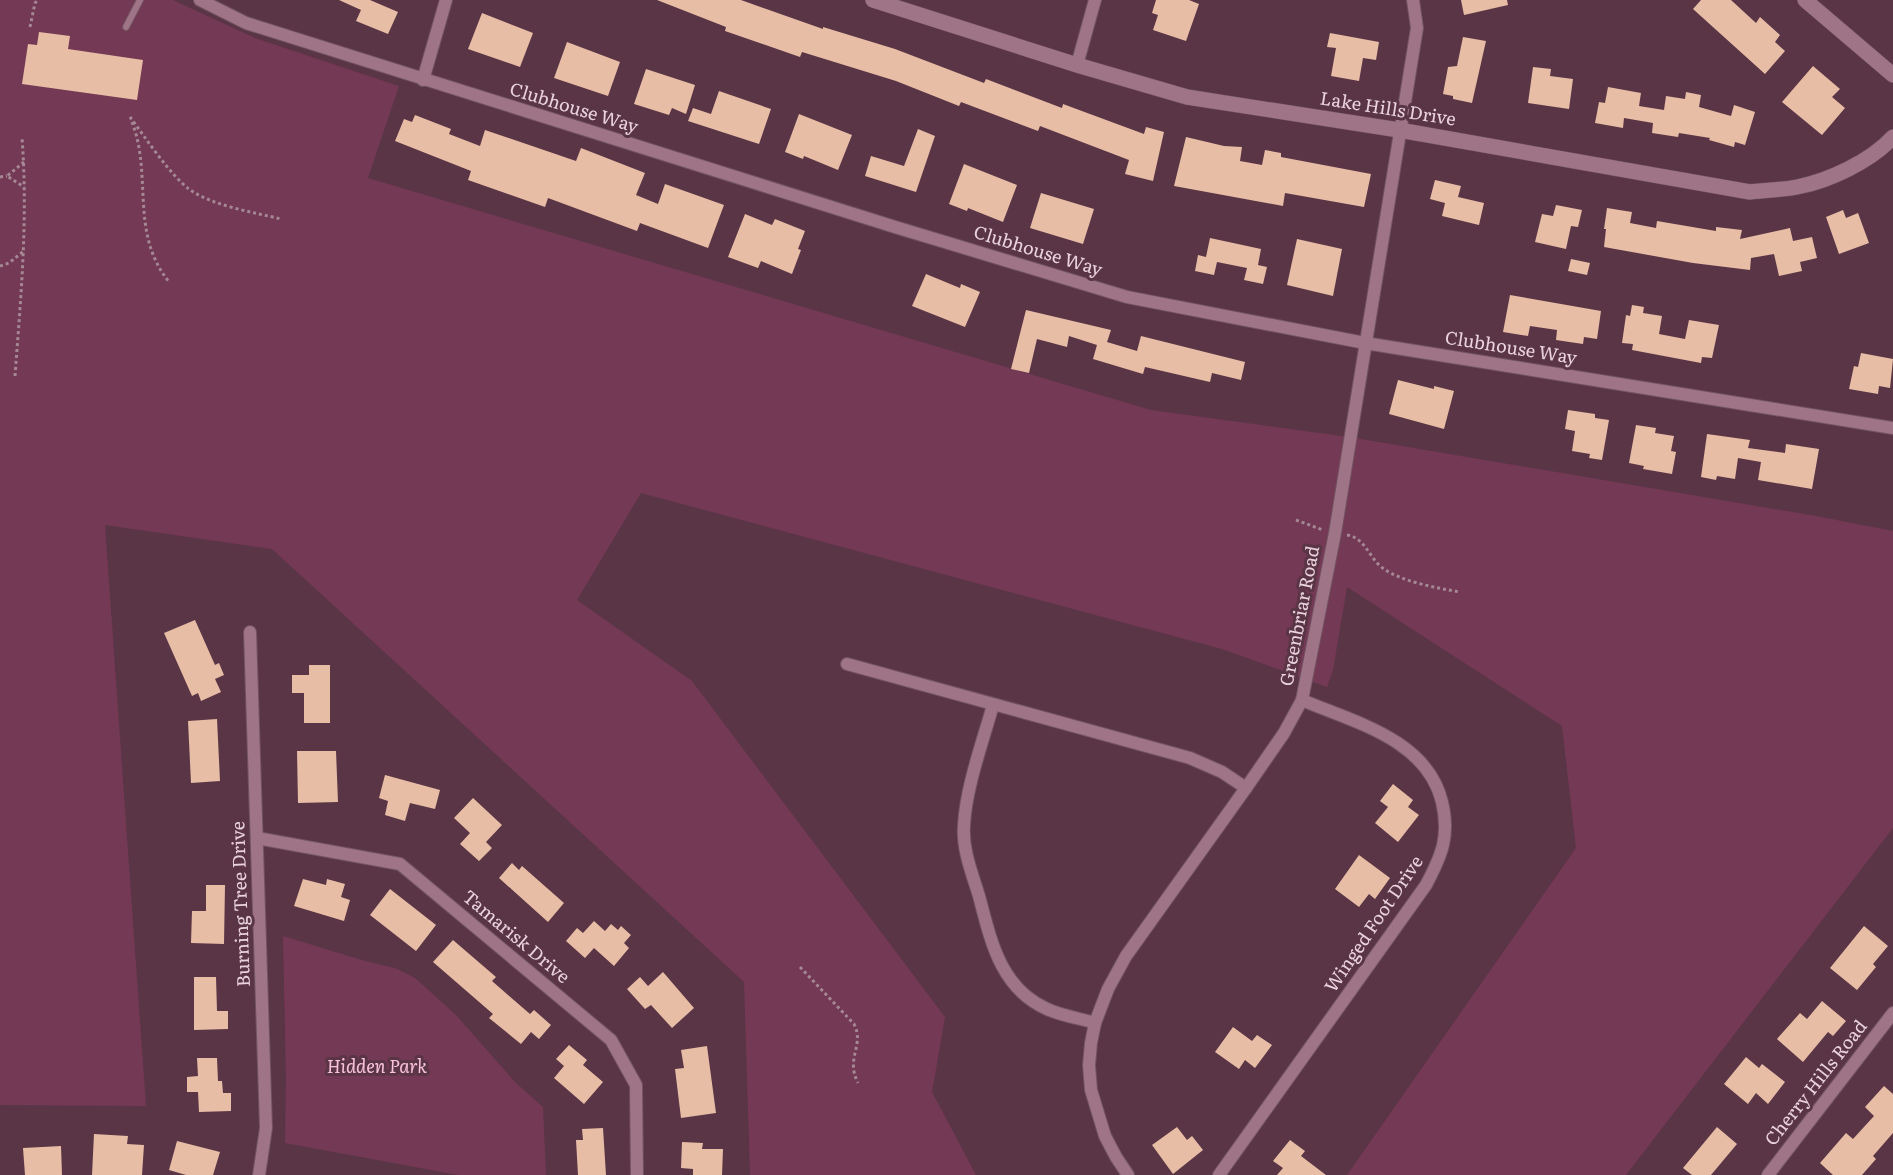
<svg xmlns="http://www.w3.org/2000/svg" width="1893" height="1175" viewBox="0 0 1893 1175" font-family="Literata,serif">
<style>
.green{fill:#743955}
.building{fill:#e7bda5}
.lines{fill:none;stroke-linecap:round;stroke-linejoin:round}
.lane-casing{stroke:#725361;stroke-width:8}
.street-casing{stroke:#725361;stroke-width:14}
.secondary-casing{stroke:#725361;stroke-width:16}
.path{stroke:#a58894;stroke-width:3;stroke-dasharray:3 3;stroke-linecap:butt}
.lane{stroke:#9e7486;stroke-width:6}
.street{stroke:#9e7486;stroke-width:12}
.secondary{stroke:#9e7486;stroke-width:15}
.labels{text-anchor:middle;stroke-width:6;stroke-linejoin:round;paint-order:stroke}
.street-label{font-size:18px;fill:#ead3dc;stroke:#5a3546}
.park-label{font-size:18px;font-style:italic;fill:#fac3db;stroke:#5a3546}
</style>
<rect width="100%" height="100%" fill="#5a3546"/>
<g class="green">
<path d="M 0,0 L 173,0 L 255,38 L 399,86 L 368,178 L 1151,410 L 1349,437 L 1816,516 L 1893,531 L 1893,828 L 1626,1175 L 1347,1175 L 1576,848 L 1562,726 L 1347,587 L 1333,670 L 1327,687 L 1222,649 L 641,493 L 577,600 L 692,681 L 945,1017 L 932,1092 L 976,1175 L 750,1175 L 744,982 L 272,549 L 105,525 L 146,1106 L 0,1105 Z"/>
<path d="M 283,936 L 365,961 L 395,968 L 415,978 L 456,1015 L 515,1082 L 543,1107 L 546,1175 L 458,1175 L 285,1143 L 286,1080 Z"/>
</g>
<g class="building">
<path d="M 339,0 L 370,0 L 398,12 L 388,34 L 356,21 L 361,10 Z"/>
<path d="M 657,0 L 741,0 L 823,29 L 823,27 L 895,49 L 984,83 L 986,79 L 1062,108 L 1063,104 L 1144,134 L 1146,127 L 1164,132 L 1153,181 L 1125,174 L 1129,160 L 1040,126 L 1038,131 L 961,102 L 959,106 L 896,81 L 802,52 L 800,57 L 725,31 L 726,27 Z"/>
<path d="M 1156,0 L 1189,0 L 1199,4 L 1186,41 L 1153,30 L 1158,15 L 1152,13 Z"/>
<path d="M 1461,0 L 1507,0 L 1508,5 L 1464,15 Z"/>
<path d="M 1701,0 L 1731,0 L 1756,23 L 1760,17 L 1780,35 L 1775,42 L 1785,51 L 1765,74 L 1693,9 Z"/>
<path d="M 482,13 L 533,33 L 520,67 L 468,49 Z"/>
<path d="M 39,32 L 70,36 L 68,49 L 143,60 L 137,100 L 22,84 L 28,44 L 37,45 Z"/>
<path d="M 1330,33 L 1379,42 L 1376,60 L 1363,58 L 1359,81 L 1331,76 L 1336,48 L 1327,47 Z"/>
<path d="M 1463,37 L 1486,41 L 1472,103 L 1453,99 L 1453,96 L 1443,94 L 1448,67 L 1457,66 Z"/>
<path d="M 567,42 L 620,62 L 608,96 L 554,78 Z"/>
<path d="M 1813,66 L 1840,89 L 1832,97 L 1845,108 L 1822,135 L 1782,102 Z"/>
<path d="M 1533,67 L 1551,69 L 1550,76 L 1573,79 L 1569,109 L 1528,103 Z"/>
<path d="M 646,69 L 695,85 L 686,114 L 672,108 L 669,115 L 634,104 Z"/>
<path d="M 1608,87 L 1641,93 L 1639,106 L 1664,110 L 1666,96 L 1685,99 L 1686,92 L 1701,95 L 1699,107 L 1731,116 L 1734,105 L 1755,112 L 1745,145 L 1735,142 L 1734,147 L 1709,140 L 1710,138 L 1679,133 L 1678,137 L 1652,133 L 1653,123 L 1624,118 L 1623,128 L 1595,123 L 1599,102 L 1605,103 Z"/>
<path d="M 719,91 L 771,109 L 759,144 L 688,121 L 693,108 L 711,114 Z"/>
<path d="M 799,114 L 852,135 L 838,170 L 804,156 L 803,159 L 785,152 Z"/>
<path d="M 415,115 L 451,129 L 449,134 L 480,146 L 485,130 L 576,161 L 581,148 L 645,173 L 636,195 L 658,204 L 665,184 L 724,205 L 708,248 L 640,223 L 637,231 L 548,198 L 545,207 L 468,180 L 471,171 L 395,141 L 404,119 L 412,122 Z"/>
<path d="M 918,129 L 935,136 L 916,192 L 865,176 L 871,156 L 904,166 Z"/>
<path d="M 1186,137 L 1224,146 L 1242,147 L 1240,161 L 1262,165 L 1265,150 L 1281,153 L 1281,157 L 1371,174 L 1364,207 L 1285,193 L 1283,206 L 1174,186 Z"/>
<path d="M 964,164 L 1017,185 L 1003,222 L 968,208 L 967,211 L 949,204 Z"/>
<path d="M 1435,180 L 1461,186 L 1458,197 L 1484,203 L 1479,225 L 1442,216 L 1445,203 L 1430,199 Z"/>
<path d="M 1041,193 L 1094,209 L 1083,244 L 1030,228 Z"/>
<path d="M 1556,205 L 1582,210 L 1578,227 L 1571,226 L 1566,249 L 1535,242 L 1542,214 L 1553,216 Z"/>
<path d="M 1607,208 L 1632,212 L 1630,223 L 1656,228 L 1657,221 L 1716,231 L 1716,227 L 1742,230 L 1740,239 L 1790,228 L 1793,241 L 1812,237 L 1817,258 L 1800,262 L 1802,271 L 1779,276 L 1774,254 L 1751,258 L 1750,270 L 1693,263 L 1604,247 L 1606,229 L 1604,229 Z"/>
<path d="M 1843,210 L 1846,218 L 1858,213 L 1869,243 L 1839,254 L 1826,217 Z"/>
<path d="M 745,214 L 772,225 L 775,219 L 805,231 L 798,249 L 801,250 L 792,274 L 761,261 L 758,268 L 728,257 Z"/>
<path d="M 1210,238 L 1261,249 L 1258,265 L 1267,267 L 1263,284 L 1244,280 L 1247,268 L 1217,262 L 1214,275 L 1195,271 L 1198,255 L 1206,257 Z"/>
<path d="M 1297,239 L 1342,249 L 1333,296 L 1287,285 Z"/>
<path d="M 1571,259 L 1590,263 L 1587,275 L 1568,271 Z"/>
<path d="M 926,274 L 960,288 L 961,284 L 980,292 L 965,327 L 912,306 Z"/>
<path d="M 1510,295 L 1601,311 L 1597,339 L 1584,337 L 1583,344 L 1556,340 L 1557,330 L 1530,326 L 1528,336 L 1503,332 Z"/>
<path d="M 1632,305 L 1644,307 L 1643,313 L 1662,316 L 1659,334 L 1685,339 L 1689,320 L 1719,325 L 1712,358 L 1702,357 L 1701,363 L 1632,350 L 1633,344 L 1622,343 L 1626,315 L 1630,316 Z"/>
<path d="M 1026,310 L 1111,330 L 1107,342 L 1137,351 L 1141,336 L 1245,362 L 1241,380 L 1212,373 L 1210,382 L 1145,367 L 1143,374 L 1093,359 L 1097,345 L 1069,336 L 1067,347 L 1037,339 L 1029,373 L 1011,369 Z"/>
<path d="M 1861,353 L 1893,359 L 1890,388 L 1879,386 L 1878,394 L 1849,389 L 1854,366 L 1858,367 Z"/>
<path d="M 1398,380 L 1434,389 L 1434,386 L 1454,391 L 1444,429 L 1389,414 Z"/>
<path d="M 1568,410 L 1595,414 L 1595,418 L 1609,420 L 1602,460 L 1589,458 L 1590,454 L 1572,451 L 1575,431 L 1565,429 Z"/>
<path d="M 1636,425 L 1656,428 L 1655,433 L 1674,436 L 1671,451 L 1676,452 L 1672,474 L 1643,469 L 1644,466 L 1629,463 Z"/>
<path d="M 1707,434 L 1750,440 L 1748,448 L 1785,453 L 1786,444 L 1819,449 L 1812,489 L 1758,480 L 1761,462 L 1738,458 L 1735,479 L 1717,476 L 1716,480 L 1701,477 Z"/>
<path d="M 195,620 L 215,665 L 219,663 L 224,675 L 215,679 L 221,692 L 201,701 L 198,693 L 192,696 L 164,633 Z"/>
<path d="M 309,665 L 330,665 L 330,723 L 304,723 L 304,693 L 292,693 L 292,675 L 309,675 Z"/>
<path d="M 217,719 L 220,781 L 191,783 L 188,721 Z"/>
<path d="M 297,751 L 336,751 L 338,802 L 298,803 Z"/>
<path d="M 385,775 L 440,790 L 435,809 L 410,803 L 405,821 L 385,815 L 388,801 L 379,798 Z"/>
<path d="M 1393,784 L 1413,800 L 1408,807 L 1419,815 L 1398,842 L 1375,823 L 1388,807 L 1380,801 Z"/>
<path d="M 473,798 L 502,825 L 486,842 L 492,848 L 479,861 L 460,844 L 470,833 L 454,818 Z"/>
<path d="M 1359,855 L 1390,878 L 1375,899 L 1369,894 L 1359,907 L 1335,889 Z"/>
<path d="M 512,863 L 519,870 L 522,866 L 564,903 L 548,922 L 499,878 Z"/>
<path d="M 303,879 L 326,885 L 327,879 L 345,884 L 341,897 L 350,900 L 344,921 L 294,906 Z"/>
<path d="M 206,885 L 225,885 L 224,944 L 191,943 L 192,911 L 206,911 Z"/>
<path d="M 390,889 L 436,925 L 416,951 L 370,915 Z"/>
<path d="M 594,921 L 605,931 L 611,924 L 618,930 L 621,926 L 631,935 L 624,943 L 629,948 L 614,966 L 594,948 L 585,958 L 566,941 L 577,928 L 583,933 Z"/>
<path d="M 1864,926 L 1888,946 L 1873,964 L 1876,967 L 1857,990 L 1830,968 Z"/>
<path d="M 453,940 L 496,977 L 492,981 L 530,1014 L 534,1010 L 551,1025 L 539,1039 L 531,1032 L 521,1044 L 489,1018 L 493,1014 L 433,962 Z"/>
<path d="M 663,972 L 694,1008 L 672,1028 L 651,1005 L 645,1009 L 627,989 L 640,977 L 648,986 Z"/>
<path d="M 194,977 L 216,977 L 217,1011 L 228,1011 L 228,1029 L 194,1030 Z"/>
<path d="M 1822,1001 L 1846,1021 L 1833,1036 L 1828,1032 L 1803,1062 L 1777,1039 L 1800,1013 L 1807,1019 Z"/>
<path d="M 1233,1027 L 1252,1041 L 1257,1035 L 1272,1045 L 1255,1068 L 1245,1060 L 1239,1069 L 1215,1052 Z"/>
<path d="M 569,1045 L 587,1060 L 583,1065 L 603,1082 L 584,1104 L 554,1078 L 564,1066 L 556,1059 Z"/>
<path d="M 707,1046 L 716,1113 L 681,1118 L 675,1069 L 684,1068 L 681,1050 Z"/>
<path d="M 1746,1057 L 1759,1068 L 1762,1064 L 1785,1082 L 1768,1104 L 1756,1093 L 1748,1104 L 1724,1084 Z"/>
<path d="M 197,1058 L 217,1058 L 218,1081 L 222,1081 L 223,1093 L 231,1093 L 231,1111 L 199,1112 L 198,1092 L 187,1092 L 187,1077 L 198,1076 Z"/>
<path d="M 1884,1086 L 1893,1094 L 1893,1133 L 1873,1156 L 1876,1159 L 1862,1175 L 1833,1175 L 1820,1163 L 1846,1133 L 1853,1139 L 1874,1116 L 1865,1107 Z"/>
<path d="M 1177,1127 L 1187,1140 L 1192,1136 L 1203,1150 L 1173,1174 L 1152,1145 Z"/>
<path d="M 1717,1127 L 1737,1144 L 1711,1175 L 1692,1175 L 1683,1168 Z"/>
<path d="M 603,1128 L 606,1175 L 578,1175 L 576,1140 L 583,1140 L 582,1129 Z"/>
<path d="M 94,1134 L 128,1136 L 127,1144 L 144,1145 L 142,1175 L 92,1175 Z"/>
<path d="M 1290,1140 L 1305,1151 L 1301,1156 L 1326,1175 L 1277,1175 L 1283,1168 L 1273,1161 Z"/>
<path d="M 177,1141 L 220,1152 L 213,1175 L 186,1175 L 169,1170 Z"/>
<path d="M 682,1142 L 703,1143 L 702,1149 L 723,1149 L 722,1175 L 693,1175 L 693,1169 L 681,1168 Z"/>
<path d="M 61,1146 L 62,1175 L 25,1175 L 23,1148 Z"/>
</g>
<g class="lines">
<defs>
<path id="lane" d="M 126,27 L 140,0"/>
<g id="street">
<path d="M 200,0 L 246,23 L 895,227 L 1127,297 L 1365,343 L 1893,428"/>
<path d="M 1077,65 L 1095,0"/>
<path d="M 423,80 L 446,0"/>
<path d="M 250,632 L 266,1128 L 259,1175"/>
<path d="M 847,664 L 1190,758 L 1222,772 L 1246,788"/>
<path d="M 993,705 C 983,741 966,787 964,825 C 962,849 972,873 979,896 C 991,941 1000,988 1047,1009 C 1062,1016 1079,1018 1095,1023"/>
<path d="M 257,838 L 400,864 L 611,1040 L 636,1085 L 637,1175"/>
<path d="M 1128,1175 L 1116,1157 L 1105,1136 L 1091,1090 L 1089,1065 L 1091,1043 L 1095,1023 L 1108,989 L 1126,956 L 1246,788 L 1284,733 L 1302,700 L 1335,533 L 1417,28 L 1413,0"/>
<path d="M 1219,1175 L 1426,885 C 1442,855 1450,836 1442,802 C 1427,739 1353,722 1302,700"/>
<path d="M 1768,1175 L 1893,1013"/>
</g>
<g id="secondary">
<path d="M 873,0 L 1077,65 L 1187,97 L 1399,130 L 1750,192 C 1766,190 1782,190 1797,187 C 1829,181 1871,161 1893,137"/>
<path d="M 1805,0 L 1893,75"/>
</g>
</defs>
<use href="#lane" class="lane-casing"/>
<use href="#street" class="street-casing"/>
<use href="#secondary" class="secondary-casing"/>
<g class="path">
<path d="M 30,27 L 35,3 L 38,0"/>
<path d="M 130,117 C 145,137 170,175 189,189 C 212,206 253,212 281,219"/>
<path d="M 132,122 C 153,176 129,234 170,283"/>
<path d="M 24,162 L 7,176 L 24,187"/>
<path d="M 0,177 L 7,176"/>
<path d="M 0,266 L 9,263 L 25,250"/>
<path d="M 15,376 C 21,296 28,218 22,138"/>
<path d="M 1296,520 L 1323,530"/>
<path d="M 1347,535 C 1366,538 1369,559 1384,569 C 1403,582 1437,588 1460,592"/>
<path d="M 800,967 L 854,1024 C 865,1046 845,1057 858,1083"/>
</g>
<use href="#lane" class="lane"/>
<use href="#street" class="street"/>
<use href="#secondary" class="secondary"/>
</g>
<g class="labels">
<g class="street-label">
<text transform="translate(574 108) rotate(17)" y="6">Clubhouse Way</text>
<text transform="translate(1388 109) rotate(9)" y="6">Lake Hills Drive</text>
<text transform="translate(1038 251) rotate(17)" y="6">Clubhouse Way</text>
<text transform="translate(1511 348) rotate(9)" y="6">Clubhouse Way</text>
<text transform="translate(1300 616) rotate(-79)" y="6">Greenbriar Road</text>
<text transform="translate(241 904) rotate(-92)" y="6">Burning Tree Drive</text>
<text transform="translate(1374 924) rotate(-56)" y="6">Winged Foot Drive</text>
<text transform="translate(516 937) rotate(40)" y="6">Tamarisk Drive</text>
<text transform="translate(1816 1083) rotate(-52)" y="6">Cherry Hills Road</text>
</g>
<g class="park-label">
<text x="377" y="1073">Hidden Park</text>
</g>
</g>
</svg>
